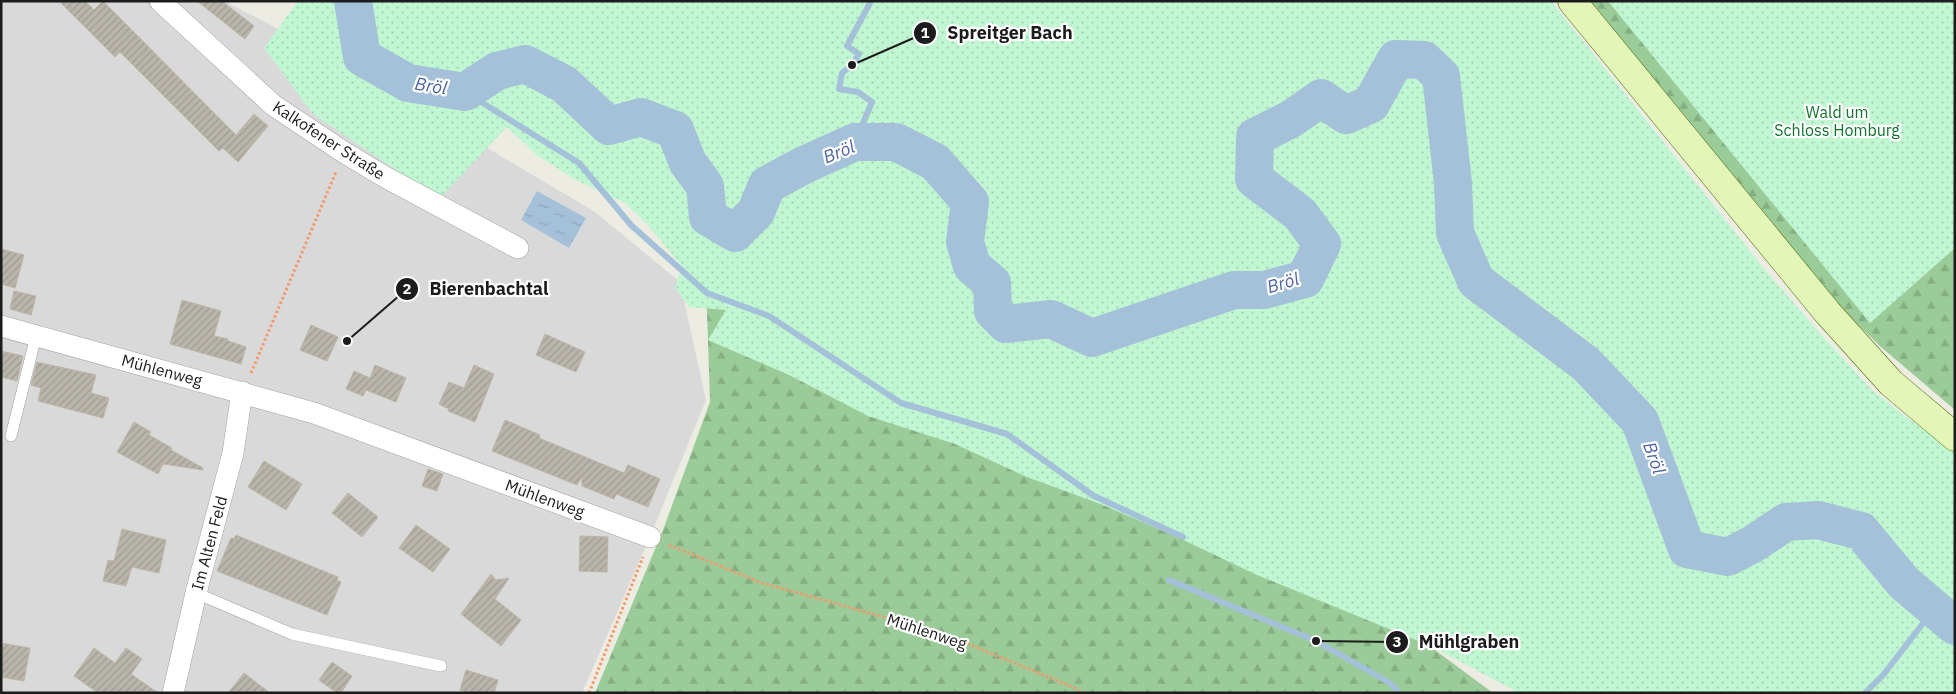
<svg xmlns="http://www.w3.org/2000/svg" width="1956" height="694" viewBox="0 0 1956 694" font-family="'IBM Plex Sans',sans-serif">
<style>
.residential{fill:#dad9d9}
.forest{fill:url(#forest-firs)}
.park{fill:url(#park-dots)}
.water{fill:url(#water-ripples)}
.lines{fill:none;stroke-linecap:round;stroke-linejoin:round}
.stream{stroke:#a4c1d9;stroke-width:6}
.river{stroke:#a4c1d9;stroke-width:38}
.building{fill:url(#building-hatch);stroke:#beb6a5}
.service-casing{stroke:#a3a3a3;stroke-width:12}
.minor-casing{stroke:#a3a3a3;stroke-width:22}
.secondary-casing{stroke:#4b6d09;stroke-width:29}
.path{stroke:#f3996d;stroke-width:3;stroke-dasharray:2.5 2.5;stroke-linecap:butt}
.service{stroke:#fff;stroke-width:11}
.minor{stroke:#fff;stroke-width:21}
.secondary{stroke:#e4f6b7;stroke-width:28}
.labels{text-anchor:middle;stroke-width:4.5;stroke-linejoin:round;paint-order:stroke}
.park-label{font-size:16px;fill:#10742f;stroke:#fff}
.street-label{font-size:16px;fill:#1c1c1c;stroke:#fff}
.water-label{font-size:18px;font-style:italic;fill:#4d65a7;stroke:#fff}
.leader{fill:none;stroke:#1c1c1c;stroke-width:2}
.callout-dot{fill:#1c1c1c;stroke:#fff;stroke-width:2}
.mark-label{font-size:15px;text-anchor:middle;font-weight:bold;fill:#fff}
.callout-label{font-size:18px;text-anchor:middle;font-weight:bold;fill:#1c1c1c;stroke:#fff;stroke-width:4.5;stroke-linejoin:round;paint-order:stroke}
</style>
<defs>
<pattern id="forest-firs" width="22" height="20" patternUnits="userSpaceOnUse" patternTransform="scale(1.25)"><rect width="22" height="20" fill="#9bcb98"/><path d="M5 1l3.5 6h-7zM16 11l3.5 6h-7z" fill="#85ae82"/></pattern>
<pattern id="park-dots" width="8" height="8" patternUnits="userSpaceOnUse" patternTransform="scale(1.25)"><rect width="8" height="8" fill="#c0f6d1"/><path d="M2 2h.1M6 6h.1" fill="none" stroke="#a4d2b3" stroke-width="1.8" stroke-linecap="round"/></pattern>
<pattern id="water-ripples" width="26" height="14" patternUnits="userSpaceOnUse" patternTransform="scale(1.25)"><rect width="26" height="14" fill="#a4c1d9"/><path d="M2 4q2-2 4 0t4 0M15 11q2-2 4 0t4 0" fill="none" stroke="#8da5ba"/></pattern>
<pattern id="building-hatch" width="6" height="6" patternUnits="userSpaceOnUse" patternTransform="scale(1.25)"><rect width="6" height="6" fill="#b9b5ac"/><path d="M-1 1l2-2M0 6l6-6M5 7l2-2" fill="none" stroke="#9e9b93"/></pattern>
</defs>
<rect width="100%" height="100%" fill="#edece2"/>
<path class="residential" d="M 1,1 L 225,1 L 361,73 L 595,212 L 680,282 L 706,400 L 650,537 L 582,693 L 1,693 Z"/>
<g class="forest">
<path d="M 1589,1 L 1955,1 L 1955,410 L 1881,347 L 1828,296 Z"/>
<path d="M 705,251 L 1400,624 L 1493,693 L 595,693 L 663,530 L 710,402 Z"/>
</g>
<g class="park">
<path d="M 298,1 L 1551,1 L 1766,271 L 1824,338 L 1873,391 L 1906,417 L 1955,448 L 1955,693 L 1519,693 L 1433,647 L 1257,575 L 1175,536 L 1103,505 L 1027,477 L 955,444 L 868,416 L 789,375 L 708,340 L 726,310 L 689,307 L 675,288 L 682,266 L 646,223 L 625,203 L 576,180 L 538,156 L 507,127 L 439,199 L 313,114 L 264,48 Z"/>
<path d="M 1608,1 L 1955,1 L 1955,248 L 1870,323 Z"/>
</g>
<path class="water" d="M 537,191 L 586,218 L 569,248 L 521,220 Z"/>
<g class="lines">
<g class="stream">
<path d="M 465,92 L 579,163 L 631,225 L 707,293 L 769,316 L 901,403 L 1007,434 L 1094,496 L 1183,537"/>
<path d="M 855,142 L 872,102 L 858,92 L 839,89 L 842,73 L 852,65 L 859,54 L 847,46 L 871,1"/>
<path d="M 1169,580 L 1316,641 L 1390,683 L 1399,693"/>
<path d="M 1865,693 L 1884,674 L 1934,609"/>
</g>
<path class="river" d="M 353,1 L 362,57 L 408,83 L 465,92 L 497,71 L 525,64 L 564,84 L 609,126 L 641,117 L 675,130 L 688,163 L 705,186 L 708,217 L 735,233 L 756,212 L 767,185 L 804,165 L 855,142 L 896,142 L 935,162 L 970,202 L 965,242 L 972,266 L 992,283 L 993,311 L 1006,324 L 1051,319 L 1092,338 L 1234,290 L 1264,290 L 1305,279 L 1322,244 L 1300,214 L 1254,179 L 1255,137 L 1291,119 L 1321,98 L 1346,115 L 1371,104 L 1396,59 L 1424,60 L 1441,76 L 1453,183 L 1455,233 L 1476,281 L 1586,364 L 1640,421 L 1687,549 L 1728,557 L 1753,544 L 1786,522 L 1818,520 L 1861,531 L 1904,583 L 1955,626"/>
</g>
<g class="building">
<path d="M 59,1 L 85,1 L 94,10 L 103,1 L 236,135 L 254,114 L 268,126 L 238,162 L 223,148 L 219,151 L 120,52 L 115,57 Z"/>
<path d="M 197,1 L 222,1 L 254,26 L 245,39 Z"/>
<path d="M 1,249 L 24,255 L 15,288 L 1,284 Z"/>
<path d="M 14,291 L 36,296 L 31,315 L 10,309 Z"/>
<path d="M 182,300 L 221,311 L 214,336 L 228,339 L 228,341 L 246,347 L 241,364 L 170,344 Z"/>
<path d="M 311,325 L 338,337 L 327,361 L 300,350 Z"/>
<path d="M 545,334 L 585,352 L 576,372 L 536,355 Z"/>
<path d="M 1,351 L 23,356 L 17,381 L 1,377 Z"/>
<path d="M 37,362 L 96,375 L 91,393 L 109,398 L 103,418 L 38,401 L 41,388 L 31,385 Z"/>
<path d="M 375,365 L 406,378 L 396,402 L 366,390 L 363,396 L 346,389 L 354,371 L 370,378 Z"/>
<path d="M 474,365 L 494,374 L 475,422 L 448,411 L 449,409 L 439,404 L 449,382 L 464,388 Z"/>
<path d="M 505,420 L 540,435 L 539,438 L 624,473 L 628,465 L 660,479 L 648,507 L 616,494 L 614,499 L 582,486 L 582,477 L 577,485 L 492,451 Z"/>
<path d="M 134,422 L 151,432 L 149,435 L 172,448 L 171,450 L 203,468 L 203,470 L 163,464 L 158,474 L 117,452 Z"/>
<path d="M 264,461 L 302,484 L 286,510 L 248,487 Z"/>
<path d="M 428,469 L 443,474 L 437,491 L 422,486 Z"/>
<path d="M 348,493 L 378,517 L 362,537 L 332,513 Z"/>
<path d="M 416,525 L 450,549 L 433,572 L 399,548 Z"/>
<path d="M 122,529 L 166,540 L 159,573 L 132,567 L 126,586 L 103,581 L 108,560 L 114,561 Z"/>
<path d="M 236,535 L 338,577 L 337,580 L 341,582 L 327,615 L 217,571 L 231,538 L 234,539 Z"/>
<path d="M 580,536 L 608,537 L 607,572 L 579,571 Z"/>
<path d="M 491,574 L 496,580 L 509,578 L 495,599 L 521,620 L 501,646 L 461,614 Z"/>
<path d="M 1,643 L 30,648 L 24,681 L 1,677 Z"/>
<path d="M 94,648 L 115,663 L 126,648 L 142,659 L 131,674 L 158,693 L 98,693 L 74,676 Z"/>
<path d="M 332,662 L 352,676 L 341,693 L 337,693 L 319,680 Z"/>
<path d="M 466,670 L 498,680 L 494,693 L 470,693 L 460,690 Z"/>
<path d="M 244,673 L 270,693 L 228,693 Z"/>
</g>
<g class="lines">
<defs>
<g id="service">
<path d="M 11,436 L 36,336"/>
<path d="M 196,593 L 292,634 L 441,666"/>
</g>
<g id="minor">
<path d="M 160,1 L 273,105 L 345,153 L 385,177 L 518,248"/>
<path d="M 1,326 L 314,413 L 650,537"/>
<path d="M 173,693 L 196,593 L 233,453 L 242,392"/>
</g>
<path id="secondary" d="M 1572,1 L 1827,312 L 1891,383 L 1955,437"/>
</defs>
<use href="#service" class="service-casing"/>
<use href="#minor" class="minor-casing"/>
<use href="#secondary" class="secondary-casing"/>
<g class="path">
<path d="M 251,373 L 336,172"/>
<path d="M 669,545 L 759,582 L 944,634 L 1075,688 L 1081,693"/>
<path d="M 589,693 L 643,557"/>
</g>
<use href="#service" class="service"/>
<use href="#minor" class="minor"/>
<use href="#secondary" class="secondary"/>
</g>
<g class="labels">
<g class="park-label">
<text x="1837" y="118">Wald um<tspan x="1837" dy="18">Schloss Homburg</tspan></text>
</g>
<g class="street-label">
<text transform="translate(329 140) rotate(33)" y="6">Kalkofener Straße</text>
<text transform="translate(162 370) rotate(15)" y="6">Mühlenweg</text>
<text transform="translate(545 498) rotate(20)" y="6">Mühlenweg</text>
<text transform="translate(209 543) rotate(-75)" y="6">Im Alten Feld</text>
<text transform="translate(927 631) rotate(18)" y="6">Mühlenweg</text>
</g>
<g class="water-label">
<text transform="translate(431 86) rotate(9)" y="6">Bröl</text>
<text transform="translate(839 152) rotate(-22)" y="6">Bröl</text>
<text transform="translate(1283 283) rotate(-17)" y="6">Bröl</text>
<text transform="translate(1654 458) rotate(70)" y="6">Bröl</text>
</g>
</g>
<path class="leader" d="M852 65L925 33M347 341L407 289M1316 641L1397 642"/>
<g class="callout-dot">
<circle cx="852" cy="65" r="5"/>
<circle cx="347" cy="341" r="5"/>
<circle cx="1316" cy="641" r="5"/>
<circle cx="925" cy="33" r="12"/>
<circle cx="407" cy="289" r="12"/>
<circle cx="1397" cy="642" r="12"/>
</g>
<g class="mark-label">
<text x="925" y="38">1</text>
<text x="407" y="294">2</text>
<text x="1397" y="647">3</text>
</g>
<g class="callout-label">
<text x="1010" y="39">Spreitger Bach</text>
<text x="489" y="295">Bierenbachtal</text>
<text x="1469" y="648">Mühlgraben</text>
</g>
<rect width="1956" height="694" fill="none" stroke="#1c1c1c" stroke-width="5"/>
</svg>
